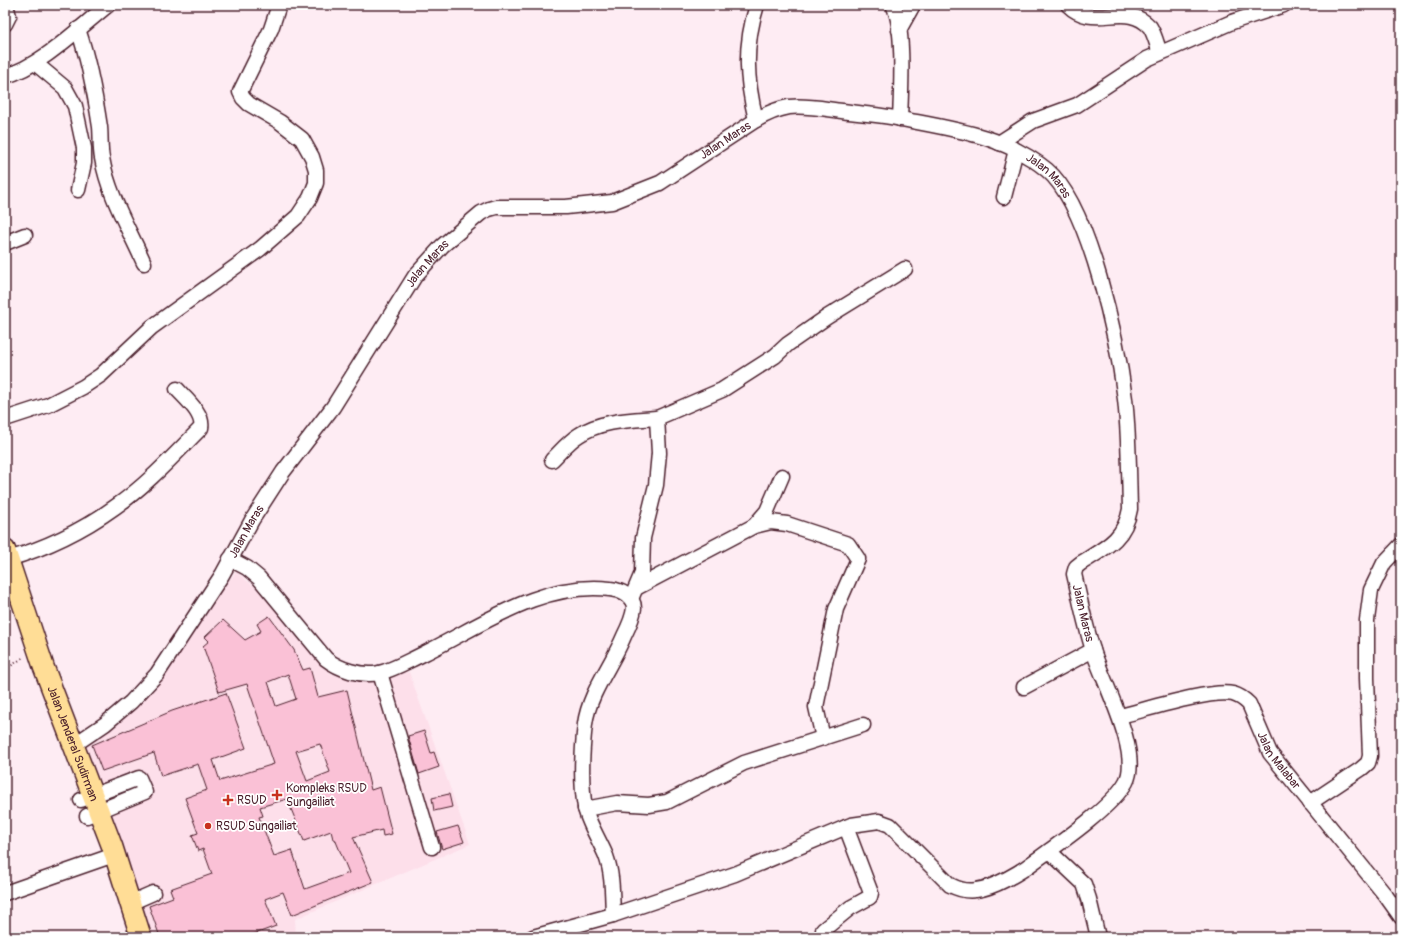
<svg xmlns="http://www.w3.org/2000/svg" width="1406" height="942" viewBox="0 0 1406 942" font-family="Pangolin,sans-serif">
<style>
.built{fill:#fddfea}
.building{fill:#fac1d6;stroke:#4a1f2b;fill-rule:evenodd}
.lines{fill:none;stroke-linecap:round;stroke-linejoin:round}
.minor-casing{stroke:#4a1f2b;stroke-width:17}
.highway-casing{stroke:#4a1f2b;stroke-width:23}
.path{stroke:#4a1f2b;stroke-width:2;stroke-dasharray:1 3;stroke-linecap:butt}
.minor{stroke:#fff;stroke-width:14}
.highway{stroke:#ffdd96;stroke-width:20}
.poi-dot{fill:#c8321e;stroke:#fff;stroke-width:1.5}
.labels{text-anchor:middle;stroke-width:3.5;stroke-linejoin:round;paint-order:stroke}
.street-label{font-size:12px;fill:#4a1f2b;stroke:#fff}
.poi-label{font-size:12px;fill:#4a1f2b;stroke:#fff;text-anchor:start}
</style>
<rect width="100%" height="100%" fill="#feecf3"/>
<filter id="ink" filterUnits="userSpaceOnUse"><feTurbulence type="fractalNoise" baseFrequency=".025" numOctaves="2"/><feDisplacementMap in="SourceGraphic" scale="8" xChannelSelector="R" yChannelSelector="G"/><feConvolveMatrix kernelMatrix="1 2 1 2 8 2 1 2 1" color-interpolation-filters="sRGB"/></filter>
<g filter="url(#ink)">
<path class="built" d="M 236,572 L 260,591 L 282,615 L 304,645 L 331,674 L 362,680 L 409,672 L 470,844 L 295,919 L 296,937 L 153,937 L 84,746 L 112,720 Z"/>
<g class="building">
<path d="M 269,616 L 294,650 L 303,670 L 310,668 L 318,697 L 347,690 L 371,790 L 380,787 L 392,834 L 383,836 L 382,830 L 353,837 L 373,882 L 292,915 L 283,892 L 265,899 L 276,926 L 247,937 L 160,937 L 149,906 L 173,897 L 170,889 L 212,874 L 203,849 L 198,851 L 192,835 L 198,833 L 185,798 L 207,790 L 198,764 L 161,776 L 154,753 L 102,771 L 92,745 L 172,711 L 226,693 L 246,748 L 213,760 L 220,781 L 274,764 L 247,684 L 219,692 L 203,646 L 209,641 L 205,637 L 223,620 L 245,640 L 261,631 L 257,624 ZM 288,674 L 296,699 L 276,706 L 268,682 ZM 320,744 L 330,772 L 307,781 L 296,751 ZM 287,799 L 304,841 L 331,831 L 333,839 L 335,839 L 349,873 L 305,889 L 292,850 L 274,856 L 259,817 L 263,816 L 260,807 Z"/>
<path d="M 424,731 L 431,753 L 434,752 L 439,767 L 419,774 L 408,736 Z"/>
<path d="M 449,794 L 452,807 L 434,811 L 432,798 Z"/>
<path d="M 458,826 L 464,842 L 442,849 L 437,832 Z"/>
</g>
<g class="lines">
<defs>
<g id="minor">
<path d="M 893,5 C 905,27 901,92 900,119"/>
<path d="M 1068,5 C 1094,31 1126,0 1150,27 C 1155,35 1157,45 1160,53"/>
<path d="M 5,24 L 9,16 L 6,5"/>
<path d="M 78,29 C 89,61 95,94 100,127 C 101,137 100,148 102,158 C 108,194 129,229 144,263"/>
<path d="M 899,30 L 913,5"/>
<path d="M 35,63 L 65,88 L 75,106 L 84,148 L 84,163 L 78,190"/>
<path d="M 5,76 C 40,67 79,28 108,5"/>
<path d="M 756,120 C 746,79 744,46 757,5"/>
<path d="M 999,143 L 1033,121 L 1077,105 L 1147,59 L 1232,22 L 1284,5"/>
<path d="M 1004,197 L 1016,150"/>
<path d="M 5,243 L 25,235"/>
<path d="M 5,419 L 48,405 L 83,387 L 101,375 L 152,327 L 260,249 L 298,216 L 310,198 L 316,183 L 316,170 L 312,157 L 302,139 L 280,122 L 249,104 L 243,98 L 240,92 L 271,29 L 279,5"/>
<path d="M 552,460 C 561,451 569,441 579,435 C 601,420 632,420 657,418"/>
<path d="M 754,526 L 767,511 L 782,476"/>
<path d="M 8,559 C 46,548 83,530 115,507 C 147,485 174,455 201,428 C 204,414 186,399 177,389"/>
<path d="M 230,559 L 247,568 L 259,578 L 326,659 C 339,669 361,677 379,673 C 393,670 408,661 421,655 C 481,626 540,581 610,589 C 620,590 634,596 634,608 C 633,618 628,628 624,636 C 612,665 589,693 585,724 C 582,751 580,780 585,807 C 586,819 601,843 606,856 C 613,875 612,895 613,915"/>
<path d="M 638,587 L 754,526 L 771,522 L 787,524 L 848,544 L 858,559 L 836,609 L 816,707 L 823,738"/>
<path d="M 631,599 L 642,573 L 643,538 L 656,485 L 659,453 L 657,418 L 722,390 L 775,356 L 788,344 L 827,317 L 905,269"/>
<path d="M 380,673 L 432,847"/>
<path d="M 1024,687 L 1093,650"/>
<path id="s1" d="M 1120,716 C 1145,710 1210,689 1233,694 C 1240,696 1244,699 1249,704 L 1270,753 L 1386,896 L 1401,917"/>
<path id="s2" d="M 74,745 L 105,724 L 131,702 L 157,674 L 222,575 L 252,520 L 283,472 L 333,407 L 415,276 L 442,246 L 481,213 L 489,209 L 496,207 L 566,207 L 612,202 L 660,183 L 756,120 C 766,114 777,109 789,107 C 807,105 825,109 842,111 C 862,114 882,115 901,119 C 952,129 1006,136 1047,170 C 1090,206 1118,344 1125,399 C 1129,435 1129,472 1130,509 C 1125,539 1105,548 1081,563 L 1076,567 L 1074,574 C 1080,599 1085,625 1093,650 C 1102,680 1142,753 1126,782 C 1112,807 1060,843 1035,861 C 1021,872 994,888 976,890 C 967,892 958,889 950,885 L 890,825 L 879,821 L 851,825 L 735,874 L 613,915 L 533,937"/>
<path d="M 81,800 L 139,778 L 145,792 L 87,816"/>
<path d="M 1310,803 L 1361,769 L 1368,763 L 1370,756 L 1367,678 L 1367,620 L 1371,590 L 1384,563 L 1401,545"/>
<path d="M 585,809 L 617,803 L 649,805 L 667,802 L 744,763 L 863,725"/>
<path d="M 1049,851 L 1084,884 L 1089,899 L 1098,937"/>
<path d="M 5,893 L 114,855"/>
<path d="M 130,903 L 153,893"/>
<path d="M 823,930 L 850,908 L 870,897 L 871,893 L 846,827"/>
</g>
<g id="highway">
<path id="s3" d="M 5,550 L 44,668 L 112,846 L 141,937"/>
</g>
</defs>
<use href="#minor" class="minor-casing"/>
<use href="#highway" class="highway-casing"/>
<path class="path" d="M 5,670 L 24,657"/>
<use href="#minor" class="minor"/>
<use href="#highway" class="highway"/>
</g>
</g>
<g class="poi-dot">
<path d="M275 789h4v4h4v4h-4v4h-4v-4h-4v-4h4z"/>
<path d="M226 794h4v4h4v4h-4v4h-4v-4h-4v-4h4z"/>
<circle cx="208" cy="826" r="4"/>
</g>
<g class="labels">
<g class="street-label">
<text dy="4" stroke="none"><textPath href="#s2" startOffset="938">Jalan Maras</textPath></text>
<text dy="4" stroke="none"><textPath href="#s2" startOffset="1285">Jalan Maras</textPath></text>
<text dy="4" stroke="none"><textPath href="#s2" startOffset="602">Jalan Maras</textPath></text>
<text dy="4" stroke="none"><textPath href="#s2" startOffset="278">Jalan Maras</textPath></text>
<text dy="4" stroke="none"><textPath href="#s2" startOffset="1765">Jalan Maras</textPath></text>
<text dy="4" stroke="none"><textPath href="#s3" startOffset="205">Jalan Jenderal Sudirman</textPath></text>
<text dy="4" stroke="none"><textPath href="#s1" startOffset="199">Jalan Malabar</textPath></text>
</g>
<g class="poi-label">
<text x="286" y="792">Kompleks RSUD<tspan x="286" dy="14">Sungailiat</tspan></text>
<text x="237" y="804">RSUD</text>
<text x="216" y="830">RSUD Sungailiat</text>
</g>
</g>
<rect width="1406" height="942" fill="none" stroke="#fff" stroke-width="20"/>
<rect x="10" y="10" width="1386" height="922" fill="none" stroke="#4a1f2b" stroke-width="1.5" filter="url(#ink)"/>
</svg>
